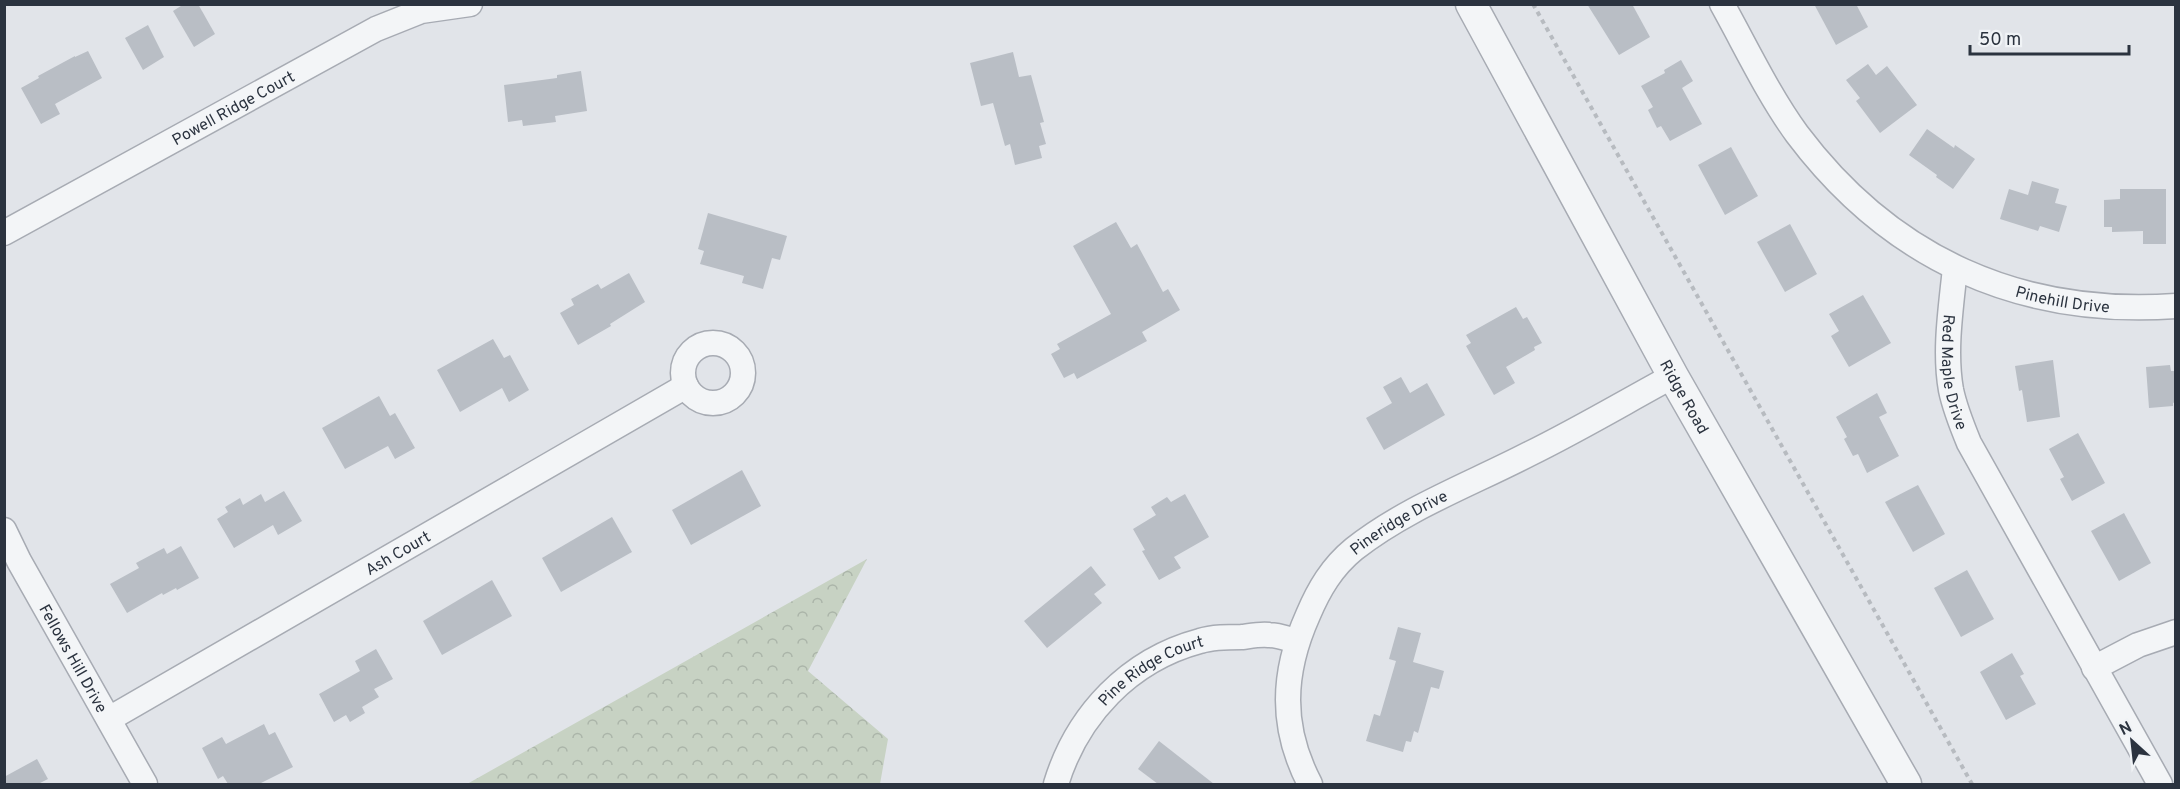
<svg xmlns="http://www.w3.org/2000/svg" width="2180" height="789" viewBox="0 0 2180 789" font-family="Overpass,sans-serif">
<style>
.forest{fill:url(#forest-crowns)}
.building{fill:#b9bec5}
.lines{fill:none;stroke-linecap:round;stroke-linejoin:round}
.minor-casing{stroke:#a7abb3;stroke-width:27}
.tertiary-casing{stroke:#a7abb3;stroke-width:33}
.path{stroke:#b7bbc0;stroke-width:4;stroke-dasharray:4.5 4.5;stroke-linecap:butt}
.minor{stroke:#f3f5f7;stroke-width:24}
.tertiary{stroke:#f3f5f7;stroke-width:30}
.labels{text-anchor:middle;stroke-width:4.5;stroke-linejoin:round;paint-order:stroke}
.street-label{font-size:16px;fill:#2b333f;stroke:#f0f3f6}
</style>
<defs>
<pattern id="forest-crowns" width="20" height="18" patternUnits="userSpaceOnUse" patternTransform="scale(1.5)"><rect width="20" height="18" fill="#c7d2c3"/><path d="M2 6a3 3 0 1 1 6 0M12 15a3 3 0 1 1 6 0" fill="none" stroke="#abb5a9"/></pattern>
</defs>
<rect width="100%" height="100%" fill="#e1e4e9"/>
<path class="forest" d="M 867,559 L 808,671 L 888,739 L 880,784 L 467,784 Z"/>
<g class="building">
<path d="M 184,4 L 198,4 L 215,34 L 194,47 L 173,11 Z"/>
<path d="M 1587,4 L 1632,4 L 1650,37 L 1619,55 Z"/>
<path d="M 1814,4 L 1856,4 L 1868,27 L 1836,45 Z"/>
<path d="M 148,25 L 164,57 L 143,70 L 125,38 Z"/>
<path d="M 88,51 L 102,78 L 55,104 L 60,114 L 41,124 L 21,88 L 39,78 L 38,76 L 75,56 L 75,57 Z"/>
<path d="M 1013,52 L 1019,77 L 1031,75 L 1044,122 L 1040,123 L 1046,144 L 1039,146 L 1042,158 L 1015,165 L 1010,144 L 1005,146 L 993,103 L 981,106 L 970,63 Z"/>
<path d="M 1681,60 L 1693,81 L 1682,88 L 1702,124 L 1670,141 L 1661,126 L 1657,128 L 1648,110 L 1653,107 L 1641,86 L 1665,73 L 1664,70 Z"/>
<path d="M 1868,64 L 1876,75 L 1887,66 L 1917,105 L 1880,133 L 1856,101 L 1860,98 L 1846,80 Z"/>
<path d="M 581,71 L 587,111 L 555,116 L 556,122 L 523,126 L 522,120 L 508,122 L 504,85 L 557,78 L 557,75 Z"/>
<path d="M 1927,129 L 1954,148 L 1955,145 L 1975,159 L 1953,189 L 1936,177 L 1937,175 L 1909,155 Z"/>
<path d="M 1731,147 L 1758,196 L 1725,215 L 1698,165 Z"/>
<path d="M 2032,181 L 2059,189 L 2055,203 L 2067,206 L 2059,232 L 2040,226 L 2038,231 L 2000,219 L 2009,189 L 2028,195 Z"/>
<path d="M 2120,189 L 2166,189 L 2166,244 L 2143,244 L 2143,231 L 2112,232 L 2112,227 L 2104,227 L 2104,200 L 2120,199 Z"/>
<path d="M 708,213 L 787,236 L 780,260 L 772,258 L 763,289 L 742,283 L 744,276 L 700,264 L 704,251 L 698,249 Z"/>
<path d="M 1116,222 L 1131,248 L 1137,244 L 1163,292 L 1168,289 L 1180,310 L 1142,332 L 1147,341 L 1077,379 L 1074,373 L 1064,378 L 1051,354 L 1060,349 L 1057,344 L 1111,314 L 1073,246 Z"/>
<path d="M 1790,224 L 1817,274 L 1785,292 L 1757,242 Z"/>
<path d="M 629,273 L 645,302 L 610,324 L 611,326 L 578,345 L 560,313 L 574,305 L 571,299 L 598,284 L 601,289 Z"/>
<path d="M 1863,295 L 1891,343 L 1849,367 L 1831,336 L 1839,331 L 1829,314 Z"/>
<path d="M 1516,307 L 1523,319 L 1527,317 L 1542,343 L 1534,347 L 1535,350 L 1506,367 L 1515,383 L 1494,395 L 1466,346 L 1471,343 L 1466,335 Z"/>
<path d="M 493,339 L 504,358 L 510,355 L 529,390 L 509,402 L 502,388 L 460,412 L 437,370 Z"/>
<path d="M 2053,360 L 2060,417 L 2027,422 L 2022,390 L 2019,391 L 2015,366 Z"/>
<path d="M 2170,365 L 2171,371 L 2175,371 L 2175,402 L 2173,403 L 2173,406 L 2149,408 L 2146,367 Z"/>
<path d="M 1401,377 L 1410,393 L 1427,383 L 1445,415 L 1384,450 L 1366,418 L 1392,403 L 1383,387 Z"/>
<path d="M 1877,393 L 1887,413 L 1879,417 L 1899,456 L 1867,473 L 1858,454 L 1853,456 L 1844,439 L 1847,437 L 1836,417 Z"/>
<path d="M 379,396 L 390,416 L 395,413 L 415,448 L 395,459 L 388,446 L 345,469 L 322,428 Z"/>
<path d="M 2078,433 L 2105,483 L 2072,501 L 2060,479 L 2064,477 L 2049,449 Z"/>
<path d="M 742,470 L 761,506 L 691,545 L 672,510 Z"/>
<path d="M 1918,485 L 1945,534 L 1913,552 L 1885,502 Z"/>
<path d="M 284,491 L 302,521 L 278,535 L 273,525 L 234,548 L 217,519 L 228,512 L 225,507 L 240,498 L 243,505 L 261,494 L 265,502 Z"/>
<path d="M 1185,494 L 1209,537 L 1174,557 L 1181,568 L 1159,580 L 1142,551 L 1145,550 L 1133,529 L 1156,515 L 1151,507 L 1167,497 L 1171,502 Z"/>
<path d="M 2124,513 L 2151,563 L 2119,581 L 2091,531 Z"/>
<path d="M 612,517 L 632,552 L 561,592 L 542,558 Z"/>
<path d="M 181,546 L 199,578 L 177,590 L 176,588 L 163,595 L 162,593 L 127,613 L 110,584 L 139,568 L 136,563 L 164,548 L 167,554 Z"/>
<path d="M 1091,566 L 1106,585 L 1094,594 L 1102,603 L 1047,648 L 1024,621 Z"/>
<path d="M 1967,570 L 1994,619 L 1961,637 L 1934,588 Z"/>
<path d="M 492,580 L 512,616 L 442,655 L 423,621 Z"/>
<path d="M 1398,627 L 1421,633 L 1413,662 L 1444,671 L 1439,689 L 1431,687 L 1418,733 L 1414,731 L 1411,742 L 1406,741 L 1403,752 L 1366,741 L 1374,714 L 1380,716 L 1396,661 L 1389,659 Z"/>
<path d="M 376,649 L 393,679 L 374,689 L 379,697 L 362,707 L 365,713 L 350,722 L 346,715 L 334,722 L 319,694 L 360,671 L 355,661 Z"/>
<path d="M 2012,653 L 2024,674 L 2020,676 L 2036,704 L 2006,720 L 1980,672 Z"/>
<path d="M 264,724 L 269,735 L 275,732 L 293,767 L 259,784 L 228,784 L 223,776 L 218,779 L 202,748 L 222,737 L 226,744 Z"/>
<path d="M 1159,741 L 1214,784 L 1158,784 L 1138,769 Z"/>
<path d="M 37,759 L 48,779 L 38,784 L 4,784 L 4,777 Z"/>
</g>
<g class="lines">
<defs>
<g id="minor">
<path id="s1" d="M 1722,4 C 1746,47 1768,94 1797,134 C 1891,259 2020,317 2176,306"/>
<path id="s2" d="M 4,233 L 376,29 L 421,11 L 470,4"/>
<path id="s3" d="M 1955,268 C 1951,308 1944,351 1951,390 C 1955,409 1962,426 1969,443 L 2160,784"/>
<circle cx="713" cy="373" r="30"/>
<path id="s4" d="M 4,530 L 19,561 L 145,784"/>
<path d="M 2094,668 L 2138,645 L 2176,632"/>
<path id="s5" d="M 109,719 L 686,386"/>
<path id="s6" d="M 1056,784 C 1077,715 1129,660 1200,641 C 1213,637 1228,637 1242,637 C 1250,636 1260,634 1269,635 C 1278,635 1288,639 1296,641"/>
<path id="s7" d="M 1310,784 C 1280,727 1282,673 1308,615 C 1319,589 1332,567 1354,549 C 1406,508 1471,484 1529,454 C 1578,430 1625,402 1673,376"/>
</g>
<g id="tertiary">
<path id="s8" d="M 1471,4 L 1673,376 L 1906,784"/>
</g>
</defs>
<use href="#minor" class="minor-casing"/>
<use href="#tertiary" class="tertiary-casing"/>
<path class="path" d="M 1533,4 L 1972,784"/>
<use href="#minor" class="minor"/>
<use href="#tertiary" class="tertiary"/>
</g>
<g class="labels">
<g class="street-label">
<text dy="6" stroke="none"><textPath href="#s2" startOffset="261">Powell Ridge Court</textPath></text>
<text dy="6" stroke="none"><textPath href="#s1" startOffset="472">Pinehill Drive</textPath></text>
<text dy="6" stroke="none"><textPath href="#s3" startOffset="105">Red Maple Drive</textPath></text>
<text dy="6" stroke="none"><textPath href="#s8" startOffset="447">Ridge Road</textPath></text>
<text dy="6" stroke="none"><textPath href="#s7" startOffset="309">Pineridge Drive</textPath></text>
<text dy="6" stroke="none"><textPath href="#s5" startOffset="333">Ash Court</textPath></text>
<text dy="6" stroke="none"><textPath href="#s4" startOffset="146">Fellows Hill Drive</textPath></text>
<text dy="6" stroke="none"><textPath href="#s6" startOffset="154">Pine Ridge Court</textPath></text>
</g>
</g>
<rect width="2180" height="789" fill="none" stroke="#2b333f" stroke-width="12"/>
<g transform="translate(2132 741) rotate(333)" stroke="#f0f3f6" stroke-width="4.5" paint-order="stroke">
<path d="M0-4.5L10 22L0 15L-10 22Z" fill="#2b333f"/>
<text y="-9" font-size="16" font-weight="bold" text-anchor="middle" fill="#2b333f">N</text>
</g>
<path d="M1970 45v9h159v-9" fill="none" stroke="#2b333f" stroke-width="3"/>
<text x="1979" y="45" font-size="18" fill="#2b333f" stroke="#f0f3f6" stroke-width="4.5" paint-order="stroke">50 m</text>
</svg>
